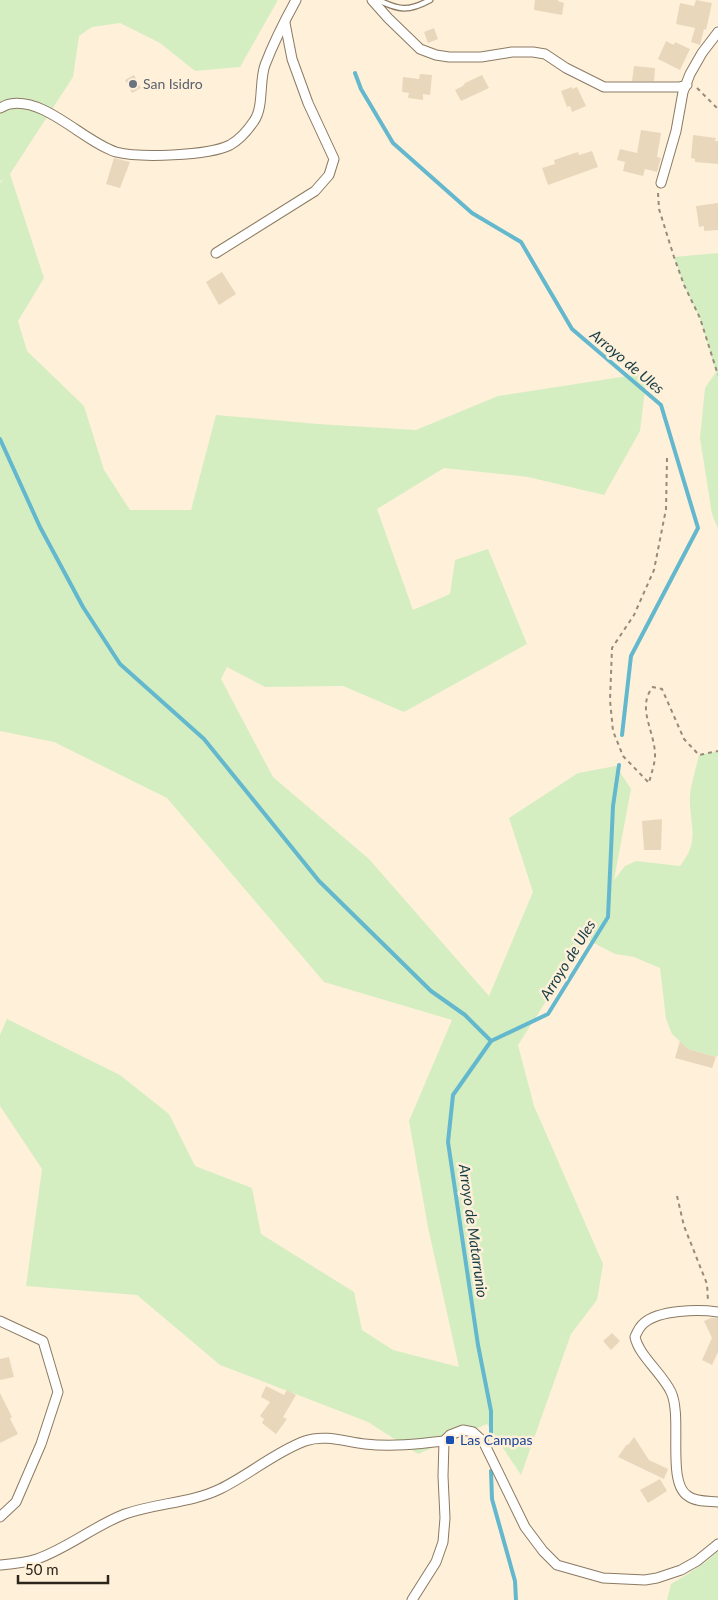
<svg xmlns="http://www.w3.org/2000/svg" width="718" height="1600" viewBox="0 0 718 1600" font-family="Lato,sans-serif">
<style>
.green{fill:#d4eec2}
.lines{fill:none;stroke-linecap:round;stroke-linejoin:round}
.stream{stroke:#63b8cd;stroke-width:4}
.building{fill:#e9d7bc}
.service-casing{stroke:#8b7a62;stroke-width:7}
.minor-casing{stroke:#8b7a62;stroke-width:11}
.path{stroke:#968b7b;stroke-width:2;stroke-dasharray:4 4;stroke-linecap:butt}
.service{stroke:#fff;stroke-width:4.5}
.minor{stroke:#fff;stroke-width:9}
.worship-dot{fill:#6b7280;stroke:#fff0da;stroke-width:2}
.transit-dot{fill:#1a4fb4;stroke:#fff0da;stroke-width:2}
.labels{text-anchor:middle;stroke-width:5;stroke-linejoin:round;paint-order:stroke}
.worship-label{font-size:14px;fill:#5b616d;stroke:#fff0da;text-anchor:start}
.transit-label{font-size:14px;fill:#164399;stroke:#fff0da;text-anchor:start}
.water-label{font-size:15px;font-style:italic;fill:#153d46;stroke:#fff0da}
</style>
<rect width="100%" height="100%" fill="#fff0da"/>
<g class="green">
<path d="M 0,0 L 278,0 L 240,67 L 195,71 L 160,43 L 120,23 L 92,27 L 79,36 L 73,77 L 10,174 L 44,278 L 18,321 L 27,351 L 84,406 L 104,470 L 130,510 L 191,510 L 216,415 L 318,424 L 416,430 L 498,396 L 647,373 L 640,431 L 604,495 L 528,477 L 444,468 L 377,509 L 413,610 L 450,594 L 455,560 L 488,549 L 527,644 L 404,712 L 343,686 L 265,687 L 227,667 L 221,679 L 273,777 L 369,859 L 489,996 L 533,892 L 509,818 L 578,773 L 616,766 L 631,789 L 614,880 L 625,866 L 636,861 L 680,866 C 702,839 688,822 690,794 C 692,781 696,768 699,755 L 718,751 L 718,1055 L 716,1057 L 688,1049 L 672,1034 L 666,1019 L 660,968 L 634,957 L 615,954 L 586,939 L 518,1045 L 534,1106 L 603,1264 L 597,1300 L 571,1334 L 521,1475 L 487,1424 L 418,1454 L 368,1422 L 220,1365 L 137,1295 L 26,1286 L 42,1169 L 0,1106 L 0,1035 L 7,1019 L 120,1075 L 169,1114 L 195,1166 L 252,1188 L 261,1234 L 354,1292 L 362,1330 L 393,1350 L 459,1367 L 428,1227 L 409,1121 L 452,1020 L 324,982 L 167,798 L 54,742 L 0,731 L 0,183 L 4,179 L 0,181 Z"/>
<path d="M 718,253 L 718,529 L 712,514 L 700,438 L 705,388 L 716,372 L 700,318 L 684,285 L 674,257 Z"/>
<path d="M 718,1551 L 718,1600 L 667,1600 L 671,1584 C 688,1574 704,1565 718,1551 Z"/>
</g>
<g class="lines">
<g class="stream">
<path d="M 355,73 L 361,89 L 393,143 L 472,213 L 521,242 L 572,329 L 661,405 L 698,528 L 631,656 L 622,735"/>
<path d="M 0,439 L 40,527 L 83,607 L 120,664 L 204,739 L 319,881 L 431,991 L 465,1015 L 491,1041"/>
<path d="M 491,1041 L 453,1095 L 448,1142 L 478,1345 L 491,1411 L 491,1436"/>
<path d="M 491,1041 L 548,1014 L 608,917 L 613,806 L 619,765"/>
<path d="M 491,1471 L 492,1499 L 515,1581 L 516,1600"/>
</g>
</g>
<g class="building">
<path d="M 535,0 L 558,0 L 558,1 L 564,3 L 562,15 L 534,10 Z"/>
<path d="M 696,0 L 712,3 L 706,30 L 704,29 L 700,45 L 691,42 L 695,28 L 676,24 L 680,3 L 694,6 Z"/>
<path d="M 434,28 L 438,39 L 428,43 L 424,32 Z"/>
<path d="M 666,41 L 674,45 L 675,42 L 690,49 L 680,70 L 658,59 Z"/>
<path d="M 634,66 L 655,68 L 654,81 L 632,81 Z"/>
<path d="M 420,74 L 432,75 L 430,95 L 423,94 L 423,100 L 408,98 L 409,93 L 402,92 L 403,77 L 419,79 Z"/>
<path d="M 134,75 L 141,88 L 132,93 L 125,80 Z"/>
<path d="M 482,75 L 489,88 L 461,101 L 455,90 L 463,86 L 465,83 Z"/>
<path d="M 572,87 L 572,89 L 577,87 L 586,106 L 572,112 L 570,106 L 567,107 L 561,91 Z"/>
<path d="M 641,130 L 661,133 L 657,157 L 661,158 L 657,172 L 645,169 L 643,176 L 623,171 L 625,162 L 617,160 L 620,149 L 637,153 Z"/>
<path d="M 693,135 L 716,138 L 715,141 L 718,141 L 718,164 L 695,162 L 695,159 L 691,158 Z"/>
<path d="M 592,151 L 598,167 L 548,185 L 542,168 L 555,164 L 554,160 L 578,152 L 579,155 Z"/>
<path d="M 114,158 L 130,162 L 120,188 L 106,184 Z"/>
<path d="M 718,203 L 718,230 L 704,231 L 704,226 L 699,227 L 696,206 Z"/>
<path d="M 222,272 L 236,294 L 219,305 L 206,282 Z"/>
<path d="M 662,819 L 661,850 L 644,850 L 642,821 Z"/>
<path d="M 680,1041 L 688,1049 L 716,1057 L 712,1068 L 675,1058 Z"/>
<path d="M 711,1318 L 718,1318 L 718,1352 L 712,1365 L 702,1360 L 712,1338 L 704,1321 Z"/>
<path d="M 612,1333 L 620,1341 L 611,1350 L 603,1341 Z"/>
<path d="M 9,1357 L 14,1377 L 0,1380 L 0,1359 Z"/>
<path d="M 266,1386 L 284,1395 L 287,1390 L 296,1395 L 283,1417 L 287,1419 L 276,1434 L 262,1423 L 264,1419 L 260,1416 L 270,1402 L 261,1397 Z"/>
<path d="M 0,1393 L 12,1417 L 10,1419 L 18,1434 L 0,1443 Z"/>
<path d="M 634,1437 L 649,1460 L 668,1469 L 664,1479 L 618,1457 L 627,1444 L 628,1445 Z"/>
<path d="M 660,1479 L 667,1491 L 648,1503 L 640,1490 Z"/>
</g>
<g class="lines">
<defs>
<path id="service" d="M 378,0 C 399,10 408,12 430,0"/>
<g id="minor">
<path d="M 372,0 L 388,18 L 420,49 L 436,55 L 449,57 L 481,57 L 512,52 L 533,52 L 545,54 L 566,68 L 604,87 L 679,87 L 687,85"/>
<path d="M 0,108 C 3,107 7,104 10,104 C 45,97 84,142 116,152 C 139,158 208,156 230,145 C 239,140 248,130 254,121 C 264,107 259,81 265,65 C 273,44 285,20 296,0"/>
<path d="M 661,183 L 676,131 L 683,92 L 690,74 L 702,53 L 718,32"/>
<path d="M 216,253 L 315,191 L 329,175 L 334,159 L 308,103 L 292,59 L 285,23"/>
<path d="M 718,1312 C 698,1309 659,1310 644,1323 C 639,1327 637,1332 635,1337 C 639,1356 662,1373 671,1392 C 683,1417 666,1483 688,1496 C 696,1502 708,1501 718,1502"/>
<path d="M 0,1321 L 43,1341 L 58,1392 L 41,1444 L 16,1502 L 0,1517"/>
<path d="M 0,1565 C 12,1564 25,1563 37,1559 C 68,1548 94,1526 125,1514 C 156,1503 191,1503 220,1489 C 249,1475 275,1452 305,1441 C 325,1434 346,1442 365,1444 C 392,1447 418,1444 444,1441"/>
<path d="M 412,1600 L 436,1562 L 443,1542 L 445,1518 L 443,1476 L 444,1441 L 450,1435 L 463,1430 L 473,1432 L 483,1441 L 525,1527 L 543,1551 L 557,1565 L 603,1578 L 645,1580 L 657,1578 L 681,1570 L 697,1561 L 718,1544"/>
</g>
</defs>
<use href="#service" class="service-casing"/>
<use href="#minor" class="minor-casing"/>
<g class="path">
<path d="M 697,88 L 718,109"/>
<path d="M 658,193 L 659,209 L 674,257 L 684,285 L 700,318 L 718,375"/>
<path d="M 667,458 L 666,509 L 654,570 L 634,615 L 612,648 L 610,700 L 613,731 L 623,756 L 649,783 C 651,774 655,764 655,755 C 655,732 636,707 653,687 L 662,689 L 684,739 L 699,755 L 718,751"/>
<path d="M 677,1196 L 684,1226 L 707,1284 L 708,1301"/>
</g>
<use href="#service" class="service"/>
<use href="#minor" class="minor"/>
</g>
<circle class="worship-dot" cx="133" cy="84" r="5"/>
<rect class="transit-dot" x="445" y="1435" width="10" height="10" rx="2.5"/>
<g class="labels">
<g class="worship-label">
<text x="143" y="89">San Isidro</text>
</g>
<g class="transit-label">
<text x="460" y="1445">Las Campas</text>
</g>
<g class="water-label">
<text transform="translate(627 362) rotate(40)" y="5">Arroyo de Ules</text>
<text transform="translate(568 960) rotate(-58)" y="5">Arroyo de Ules</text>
<text transform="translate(473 1231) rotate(82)" y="5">Arroyo de Matarrunio</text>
</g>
</g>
<path d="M18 1575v8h90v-8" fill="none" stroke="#2c251b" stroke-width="2.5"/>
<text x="25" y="1575" font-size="15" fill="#2c251b" stroke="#fff0da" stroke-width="4" paint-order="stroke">50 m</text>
</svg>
